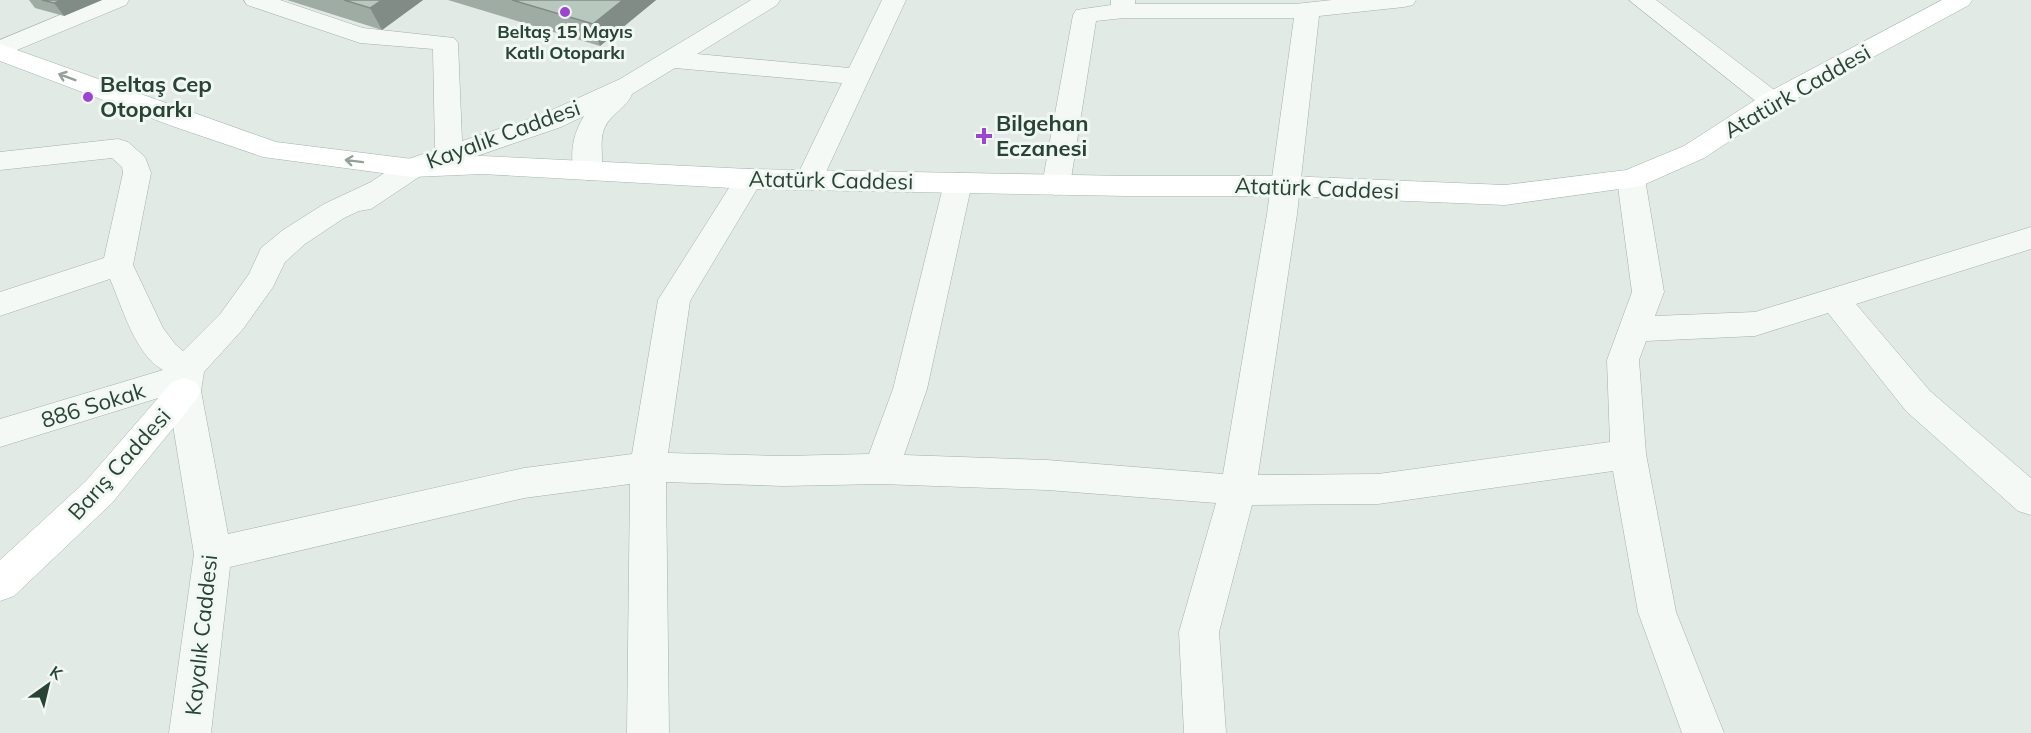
<svg xmlns="http://www.w3.org/2000/svg" width="2031" height="733" viewBox="0 0 2031 733" font-family="Mulish,sans-serif">
<style>
.lines{fill:none;stroke-linecap:round;stroke-linejoin:round}
.minor-casing{stroke:#a3b1a9;stroke-width:1}
.major-casing{stroke:#a1b6a9;stroke-width:1}
.minor{fill:#f5f9f6;fill-rule:evenodd}
.major{fill:#fff;fill-rule:evenodd}
.wall{fill:#9faca4}
.shaded-wall{fill:#828c86}
.building{fill:#b9c8bf;stroke:#828c86;stroke-width:1.5}
.oneway{stroke:#94a19a}
.poi-dot{fill:#9c45d1;stroke:#f1f8f4;stroke-width:2}
.labels{text-anchor:middle;stroke-width:6;stroke-linejoin:round;paint-order:stroke}
.far-poi-label{font-size:18px;font-weight:bold;fill:#294334;stroke:#f1f8f4}
.poi-label{font-size:22px;font-weight:bold;fill:#294334;stroke:#f1f8f4;text-anchor:start}
.street-label{font-size:22px;fill:#294334;stroke:#f1f8f4}
</style>
<rect width="100%" height="100%" fill="#e2eae5"/>
<g class="lines">
<defs>
<g id="minor">
<path d="M 96,0 L 129,0 L 126,5 L 0,57 L 0,40 Z"/>
<path d="M 244,0 L 280,0 L 363,28 L 454,38 L 458,43 L 462,141 L 541,115 L 620,79 L 751,0 L 780,0 L 777,5 L 697,54 L 849,68 L 882,0 L 906,0 L 819,187 L 809,190 L 799,187 L 795,180 L 842,83 L 675,68 L 632,94 C 628,106 611,114 605,127 C 597,143 607,163 598,178 L 588,180 L 578,178 C 567,160 573,133 584,116 L 561,127 L 422,175 L 371,209 L 359,211 L 344,218 L 305,244 L 285,262 L 273,287 L 243,329 L 204,372 L 201,391 L 228,534 L 524,468 L 632,454 L 658,300 L 739,172 L 749,169 L 759,172 L 763,179 L 690,301 L 668,453 L 783,456 L 869,454 L 893,389 L 944,183 L 948,176 L 958,173 L 968,176 L 972,183 L 927,389 L 904,455 L 1047,460 L 1223,474 L 1267,214 L 1294,18 L 1124,18 L 1096,21 L 1070,185 L 1066,192 L 1056,195 L 1046,192 L 1042,185 L 1073,15 L 1076,10 L 1111,5 L 1111,0 L 1135,0 L 1135,4 L 1295,4 L 1332,0 L 1416,0 L 1413,5 L 1404,7 L 1319,16 L 1297,214 L 1258,475 L 1378,474 L 1610,442 L 1607,360 L 1632,292 L 1617,179 L 1621,172 L 1631,169 L 1641,172 L 1645,179 L 1664,292 L 1655,316 L 1755,312 L 2031,227 L 2031,249 L 1856,304 L 1930,391 L 2031,478 L 2031,515 L 2018,511 L 1906,411 L 1828,313 L 1755,336 L 1646,341 L 1639,360 L 1646,454 L 1676,612 L 1724,733 L 1682,733 L 1638,612 L 1613,471 L 1378,504 L 1252,505 L 1219,632 L 1226,733 L 1184,733 L 1179,632 L 1216,503 L 1047,490 L 881,484 L 783,486 L 666,482 L 669,733 L 627,733 L 630,484 L 524,498 L 230,567 L 211,733 L 169,733 L 194,554 L 168,395 L 0,447 L 0,419 L 163,370 C 135,355 122,306 110,279 L 0,316 L 0,292 L 104,258 L 123,173 L 122,167 L 112,158 L 0,170 L 0,152 L 118,139 L 128,142 L 145,157 L 151,173 L 133,265 L 163,328 L 175,344 L 183,351 L 221,313 L 249,274 L 261,248 L 283,230 L 324,204 L 371,182 L 402,161 L 435,150 L 433,49 L 360,43 L 247,5 Z"/>
<path d="M 1629,0 L 1656,0 L 1781,95 L 1785,101 L 1781,107 L 1772,109 L 1763,107 Z"/>
</g>
<g id="major">
<path d="M 1942,0 L 1972,0 L 1969,5 L 1781,107 L 1704,158 L 1641,186 L 1505,205 L 1286,196 L 1128,196 L 749,189 L 482,174 L 412,177 L 263,157 L 172,126 L 0,61 L 0,44 L 276,142 L 412,159 L 482,156 L 749,169 L 1128,176 L 1286,176 L 1505,185 L 1626,170 L 1684,146 L 1763,95 Z"/>
<path d="M 184,378 L 196,382 L 201,391 L 196,400 L 112,503 L 14,596 L 0,601 L 0,560 L 86,481 L 172,382 Z"/>
</g>
</defs>
<use href="#minor" class="minor-casing"/>
<use href="#major" class="major-casing"/>
<use href="#minor" class="minor"/>
<use href="#major" class="major"/>
</g>
<g class="wall">
<path d="M 29,0 L 102,0 L 64,16 L 35,8 Z"/>
<path d="M 287,0 L 423,0 L 382,30 Z"/>
<path d="M 448,0 L 656,0 L 600,46 Z"/>
</g>
<g class="shaded-wall">
<path d="M 62,0 L 102,0 L 64,16 L 54,3 Z"/>
<path d="M 382,0 L 423,0 L 382,30 L 370,8 Z"/>
<path d="M 623,0 L 656,0 L 600,46 L 593,24 Z"/>
</g>
<g class="building">
<path d="M 42,0 L 62,0 L 54,3 Z"/>
<path d="M 344,0 L 382,0 L 370,8 Z"/>
<path d="M 512,0 L 623,0 L 593,24 Z"/>
</g>
<defs><path id="oneway-shaft" d="M-6 0H5M1.5-3L5.5 0L1.5 3" fill="none" stroke-width="1.6" stroke-linecap="round" stroke-linejoin="round" transform="scale(1.5)"/></defs>
<g class="oneway">
<use href="#oneway-shaft" transform="translate(67 77) rotate(-159)"/>
<use href="#oneway-shaft" transform="translate(354 161) rotate(-173)"/>
</g>
<g class="poi-dot">
<circle cx="565" cy="12" r="6"/>
<circle cx="88" cy="97" r="6"/>
<path d="M981 127h6v6h6v6h-6v6h-6v-6h-6v-6h6z"/>
</g>
<g class="labels">
<g class="far-poi-label">
<text x="565" y="38">Beltaş 15 Mayıs<tspan x="565" dy="21">Katlı Otoparkı</tspan></text>
</g>
<g class="poi-label">
<text x="100" y="92">Beltaş Cep<tspan x="100" dy="25">Otoparkı</tspan></text>
<text x="996" y="131">Bilgehan<tspan x="996" dy="25">Eczanesi</tspan></text>
</g>
<g class="street-label">
<text transform="translate(1797 91) rotate(-30)" y="8">Atatürk Caddesi</text>
<text transform="translate(503 134) rotate(-20)" y="8">Kayalık Caddesi</text>
<text transform="translate(831 180) rotate(1)" y="8">Atatürk Caddesi</text>
<text transform="translate(1317 188) rotate(2)" y="8">Atatürk Caddesi</text>
<text transform="translate(93 405) rotate(-17)" y="8">886 Sokak</text>
<text transform="translate(119 464) rotate(-48)" y="8">Barış Caddesi</text>
<text transform="translate(201 635) rotate(-84)" y="8">Kayalık Caddesi</text>
</g>
</g>
<g transform="translate(48 685) rotate(34)" stroke="#f1f8f4" stroke-width="4.5" paint-order="stroke">
<path d="M0-4.5L10 22L0 15L-10 22Z" fill="#294334"/>
<text y="-9" font-size="16" font-weight="bold" text-anchor="middle" fill="#294334">K</text>
</g>
</svg>
